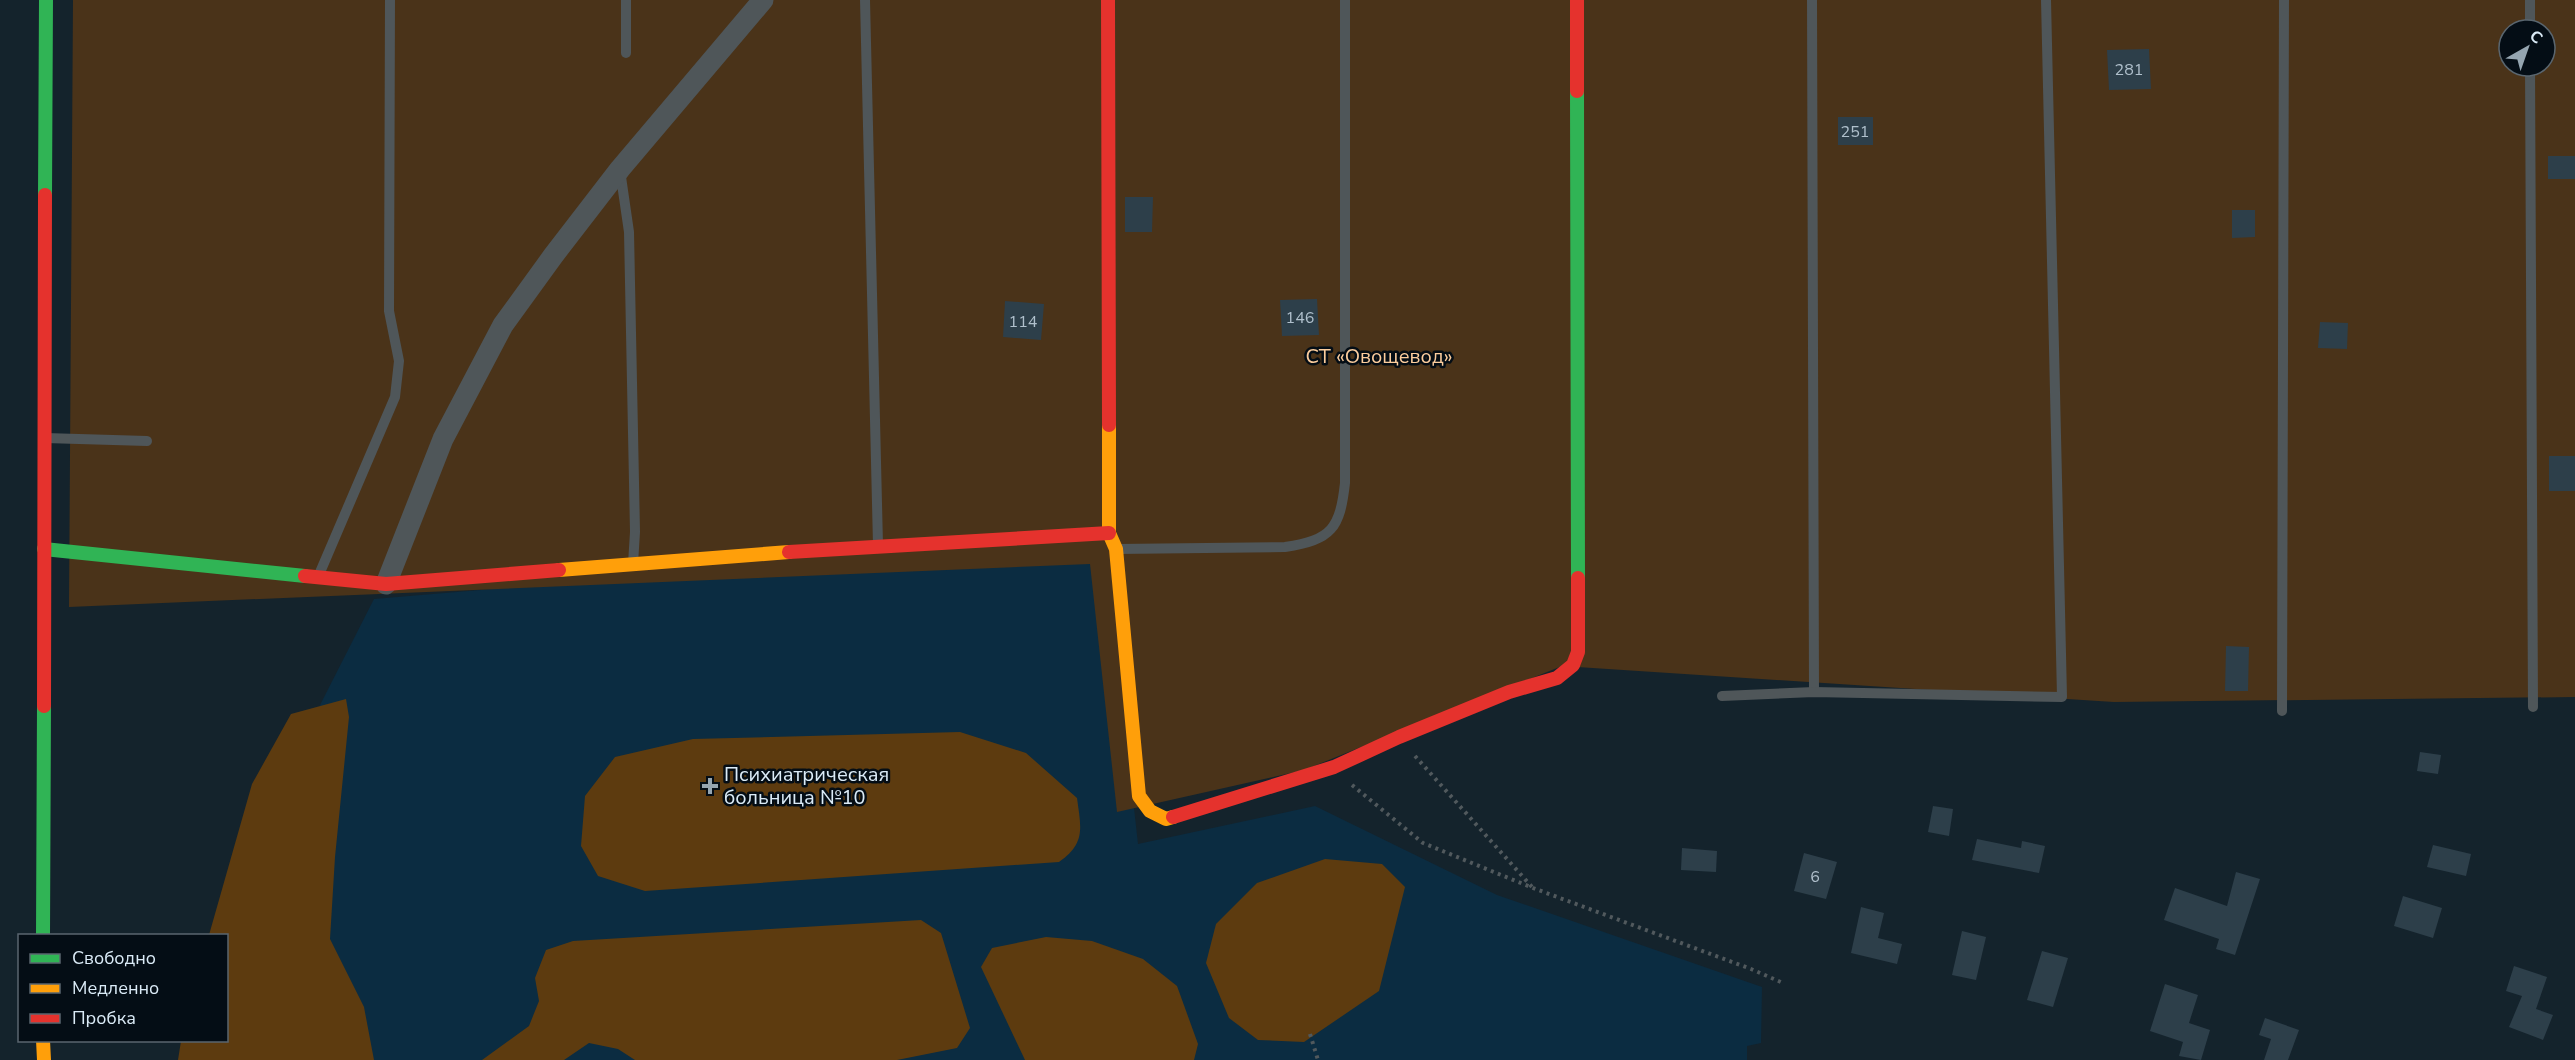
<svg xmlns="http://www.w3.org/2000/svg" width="2575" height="1060" viewBox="0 0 2575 1060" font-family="'Nunito Sans',sans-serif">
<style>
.built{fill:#0b2c41}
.green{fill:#4a3319;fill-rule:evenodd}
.forest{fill:#5d3b0f}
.building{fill:#2d3f4a}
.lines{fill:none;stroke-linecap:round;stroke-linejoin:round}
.path{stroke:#51595d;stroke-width:4;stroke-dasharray:3 4.5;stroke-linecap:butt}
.lane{stroke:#4f5659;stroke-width:10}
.street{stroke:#4f5659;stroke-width:21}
.fast{stroke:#30b455;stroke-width:14}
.slow{stroke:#ff9f0a;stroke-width:14}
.jam{stroke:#e5322d;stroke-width:14}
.poi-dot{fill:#95a5b0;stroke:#040d15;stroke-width:2}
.labels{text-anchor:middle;stroke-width:5;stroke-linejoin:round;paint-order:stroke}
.number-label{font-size:16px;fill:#b0c0cc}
.park-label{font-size:20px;fill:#fccd9d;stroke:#040d15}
.poi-label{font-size:20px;fill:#dbebf7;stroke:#040d15;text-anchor:start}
</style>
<rect width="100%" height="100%" fill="#14232c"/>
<path class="built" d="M 1082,539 L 1106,555 L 1138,844 L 1315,806 L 1497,895 L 1762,987 L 1761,1043 L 1747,1046 L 1747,1060 L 284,1060 L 289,766 L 374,599 Z"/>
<path class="green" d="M 73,0 L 2575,0 L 2575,697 L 2114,702 L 1562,666 L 1304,770 L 1117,812 L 1090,564 L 69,607 ZM 2509,30 L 2545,30 L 2545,66 L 2509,66 Z"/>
<g class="forest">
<path d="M 346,699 L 349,717 L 335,857 L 330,939 L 364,1007 L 374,1060 L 178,1060 L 181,1041 L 226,1040 L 226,936 L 209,935 L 252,784 L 291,714 Z"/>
<path d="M 960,732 L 1026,753 L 1077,798 C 1081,828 1086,843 1059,862 L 645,891 L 598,876 L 581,846 L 585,796 L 615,757 L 693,739 Z"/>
<path d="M 1325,859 L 1382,864 L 1405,887 L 1379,991 L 1304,1042 L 1258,1040 L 1229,1018 L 1206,963 L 1216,924 L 1257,883 Z"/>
<path d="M 921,920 L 941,933 L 970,1028 L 957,1048 L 897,1060 L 635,1060 L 618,1049 L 589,1043 L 564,1060 L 482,1060 L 529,1026 L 539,1001 L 535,978 L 546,950 L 573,941 Z"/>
<path d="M 1046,937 L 1092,941 L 1143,959 L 1177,986 L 1198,1044 L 1194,1060 L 1025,1060 L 981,967 L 992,948 Z"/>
</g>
<g class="building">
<path d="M 2149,49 L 2151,89 L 2109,90 L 2107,50 Z"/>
<rect x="1838" y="117" width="35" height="28"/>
<rect x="2548" y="156" width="27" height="23"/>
<path d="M 1125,197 L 1153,197 L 1152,232 L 1125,232 Z"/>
<path d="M 2232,210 L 2255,210 L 2255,237 L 2232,238 Z"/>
<path d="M 1317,299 L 1319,335 L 1282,336 L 1280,300 Z"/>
<path d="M 1005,301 L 1044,304 L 1041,340 L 1003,337 Z"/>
<path d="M 2320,322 L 2348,323 L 2347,349 L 2318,348 Z"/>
<rect x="2549" y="456" width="26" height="35"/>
<path d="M 2226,646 L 2249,647 L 2248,691 L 2225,691 Z"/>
<path d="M 2420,752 L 2441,755 L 2438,774 L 2417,771 Z"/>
<path d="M 1933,806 L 1953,809 L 1949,836 L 1928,832 Z"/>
<path d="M 1977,839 L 2021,848 L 2022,841 L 2045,846 L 2039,873 L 1972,860 Z"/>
<path d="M 2433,845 L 2471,854 L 2466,876 L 2427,867 Z"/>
<path d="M 1682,848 L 1717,851 L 1716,872 L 1681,870 Z"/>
<path d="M 1804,853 L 1837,862 L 1826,899 L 1794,891 Z"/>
<path d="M 2236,872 L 2260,879 L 2235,955 L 2216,949 L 2219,939 L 2164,920 L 2175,888 L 2227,906 Z"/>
<path d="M 2403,896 L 2442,908 L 2433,938 L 2394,926 Z"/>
<path d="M 1861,907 L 1884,913 L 1878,938 L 1902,944 L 1897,964 L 1851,953 Z"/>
<path d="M 1962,931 L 1986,937 L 1976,980 L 1952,975 Z"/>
<path d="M 2042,951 L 2068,958 L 2053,1007 L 2027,1000 Z"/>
<path d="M 2514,966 L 2547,977 L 2536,1009 L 2553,1015 L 2543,1040 L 2509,1027 L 2522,996 L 2506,991 Z"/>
<path d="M 2165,984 L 2198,995 L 2189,1023 L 2210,1030 L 2201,1060 L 2179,1056 L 2183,1042 L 2150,1031 Z"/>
<path d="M 2265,1018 L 2299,1030 L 2288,1060 L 2264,1060 L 2271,1039 L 2259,1035 Z"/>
</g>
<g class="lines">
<g class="path">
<path d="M 1415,756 L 1532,887"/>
<path d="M 1352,785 L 1423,843 L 1533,888 L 1751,969 L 1783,983"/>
<path d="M 1310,1034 L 1318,1060"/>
</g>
<g class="lane">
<path d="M 865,0 L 878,545"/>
<path d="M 1812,0 L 1814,692"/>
<path d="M 2530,0 L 2530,30"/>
<path d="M 626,53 L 626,0"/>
<path d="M 2530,66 L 2533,707"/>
<path d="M 620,170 L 629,232 L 635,532 L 633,564"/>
<path d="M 45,438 L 147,441"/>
<path d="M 1116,549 L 1285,547 C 1332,540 1340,528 1345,483 L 1345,0"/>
<path d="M 318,577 L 395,397 L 399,361 L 389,311 L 390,0"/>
<path d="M 1722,696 L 1814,692 L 2062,697 L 2046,0"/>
<path d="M 2282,711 L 2284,0"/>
</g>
<path class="street" d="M 386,584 L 443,439 L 503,325 L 553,256 L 620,169 L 763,0"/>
<g class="fast">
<path d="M 1577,91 L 1578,578"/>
<path d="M 45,195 L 46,0"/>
<path d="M 44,549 L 305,576"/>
<path d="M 43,936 L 44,706"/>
</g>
<g class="slow">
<path d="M 1109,425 L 1109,533 L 1116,549 L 1139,796 L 1150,811 L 1166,819 L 1173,817"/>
<path d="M 559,570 L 789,552"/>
<path d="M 43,1040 L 44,1060"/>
</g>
<g class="jam">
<path d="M 1108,0 L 1109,425"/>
<path d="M 1577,0 L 1577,91"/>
<path d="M 789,552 L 1109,533"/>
<path d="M 305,576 L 386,584 L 559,570"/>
<path d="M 44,706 L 45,195"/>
<path d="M 1173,817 L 1334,767 L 1399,737 L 1509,692 L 1557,678 L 1573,665 L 1578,652 L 1578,578"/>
</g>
</g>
<path class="poi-dot" d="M707 777h6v6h6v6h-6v6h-6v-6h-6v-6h6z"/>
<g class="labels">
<g class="number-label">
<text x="2129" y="75">281</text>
<text x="1855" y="137">251</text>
<text x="1300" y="323">146</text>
<text x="1023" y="327">114</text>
<text x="1815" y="882">6</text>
</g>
<g class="park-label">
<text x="1379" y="363">СТ «Овощевод»</text>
</g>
<g class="poi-label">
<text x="724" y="781">Психиатрическая<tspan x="724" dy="23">больница №10</tspan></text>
</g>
</g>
<rect x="18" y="934" width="210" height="108" fill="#040d15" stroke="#5a666f" stroke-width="1.5"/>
<rect x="30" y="954" width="30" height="9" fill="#30b455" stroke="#5a666f" stroke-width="1.5"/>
<text x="72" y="964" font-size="18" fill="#dbebf7">Свободно</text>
<rect x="30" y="984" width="30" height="9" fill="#ff9f0a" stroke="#5a666f" stroke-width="1.5"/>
<text x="72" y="994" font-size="18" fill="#dbebf7">Медленно</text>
<rect x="30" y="1014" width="30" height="9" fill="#e5322d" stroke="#5a666f" stroke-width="1.5"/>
<text x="72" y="1024" font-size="18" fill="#dbebf7">Пробка</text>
<g transform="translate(2527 48) rotate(40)"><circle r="28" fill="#040d15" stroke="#5a666f" stroke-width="1.5"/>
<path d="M0-4.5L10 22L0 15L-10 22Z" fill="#95a5b0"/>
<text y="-9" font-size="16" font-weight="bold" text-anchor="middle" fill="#dbebf7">С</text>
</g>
</svg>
